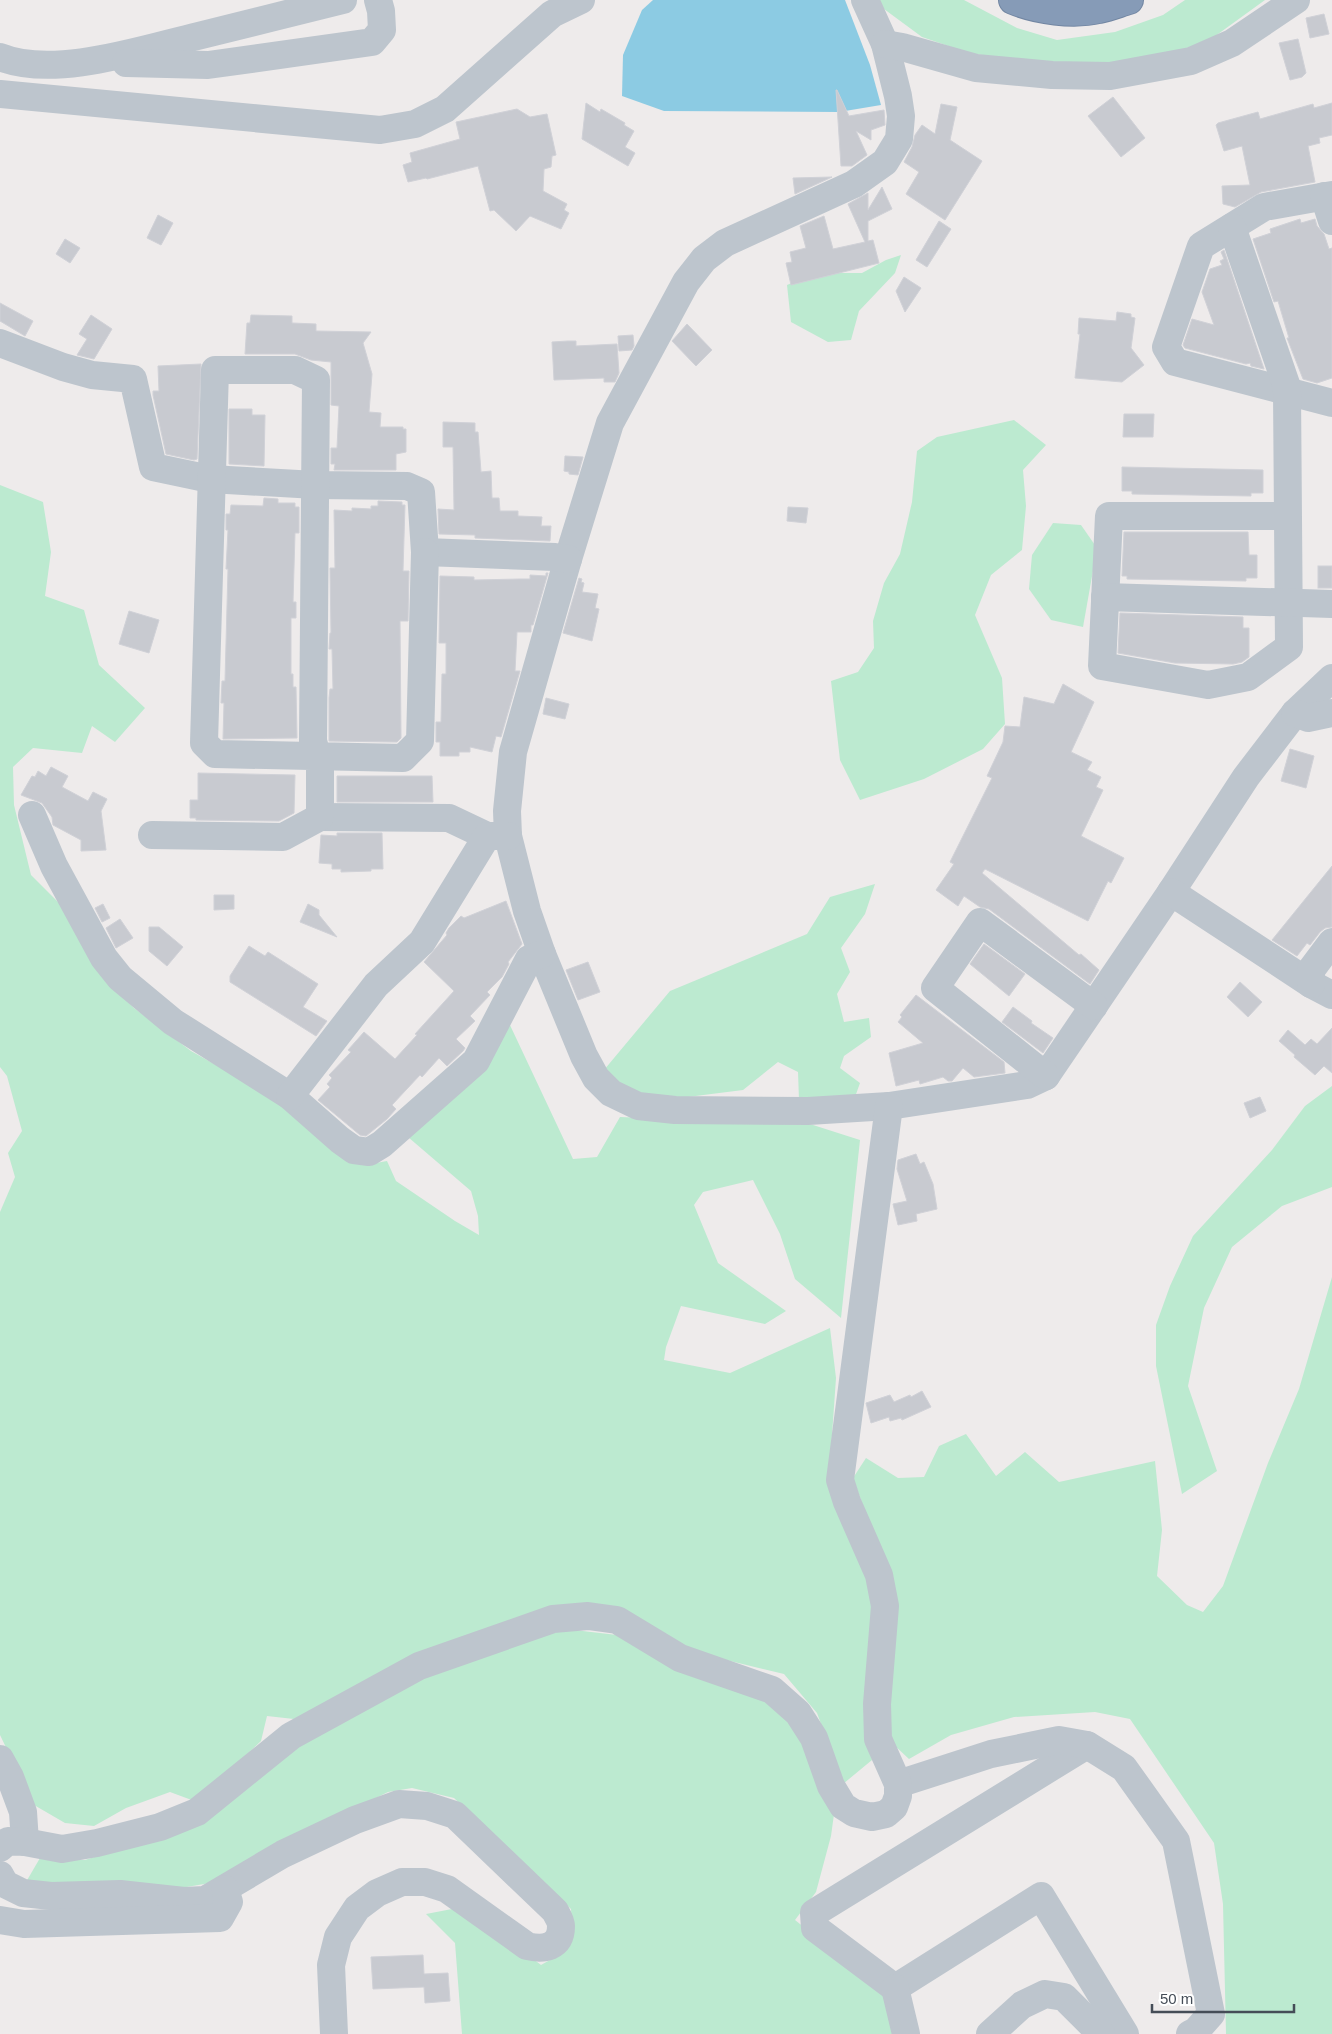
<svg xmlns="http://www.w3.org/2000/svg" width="1332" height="2034" viewBox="0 0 1332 2034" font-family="Helvetica,sans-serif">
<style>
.green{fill:#bcead0}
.water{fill:#8ccbe3}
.building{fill:#c8cad0;stroke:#d0d1d7}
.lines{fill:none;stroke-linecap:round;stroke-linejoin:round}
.highway-casing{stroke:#7286a2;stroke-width:30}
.minor{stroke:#bdc5cd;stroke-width:28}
.highway{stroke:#869bb7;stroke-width:28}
</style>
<rect width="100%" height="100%" fill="#eeebeb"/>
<g class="green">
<path d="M 878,0 L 964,0 L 1017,28 L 1057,40 L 1115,32 L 1163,15 L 1185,0 L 1265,0 L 1207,42 L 1153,58 L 1086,66 L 1017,60 L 969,53 L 922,37 L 884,9 Z"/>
<path d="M 901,255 L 895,273 L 859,311 L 851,340 L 828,342 L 791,322 L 787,285 L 815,273 L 862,273 L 886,260 Z"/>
<path d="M 1014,420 L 1046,445 L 1023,470 L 1026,506 L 1022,550 L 991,575 L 975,615 L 1002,678 L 1005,724 L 983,749 L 924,779 L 860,800 L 840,760 L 831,681 L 858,672 L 874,648 L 873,621 L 884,583 L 900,554 L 912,502 L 917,451 L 937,437 Z"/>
<path d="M 0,485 L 43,502 L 51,552 L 45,596 L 84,610 L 99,665 L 145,708 L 115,742 L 92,726 L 82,753 L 33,748 L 13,767 L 14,805 L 31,875 L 70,914 L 100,973 L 134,1008 L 191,1051 L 280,1101 L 376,1163 L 387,1161 L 396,1181 L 455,1221 L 479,1235 L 478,1216 L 471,1191 L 408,1137 L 509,1023 L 573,1159 L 597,1157 L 620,1117 L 813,1125 L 860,1140 L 841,1318 L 795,1279 L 780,1234 L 753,1180 L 703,1192 L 694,1205 L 718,1263 L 786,1311 L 765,1324 L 681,1306 L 666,1347 L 664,1360 L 730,1373 L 830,1328 L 836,1378 L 829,1478 L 876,1590 L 866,1698 L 872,1760 L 843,1784 L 817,1713 L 784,1674 L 685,1650 L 602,1609 L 294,1719 L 267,1716 L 261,1741 L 197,1802 L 170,1792 L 126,1808 L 94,1826 L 65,1823 L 34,1805 L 0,1735 L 0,1212 L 15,1177 L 8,1153 L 22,1131 L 7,1076 L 0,1067 Z"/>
<path d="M 1053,523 L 1081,525 L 1097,548 L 1083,627 L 1051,620 L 1029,589 L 1032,555 Z"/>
<path d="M 875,884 L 865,914 L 841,948 L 850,972 L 837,994 L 844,1022 L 869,1018 L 871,1037 L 844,1056 L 840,1068 L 860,1083 L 855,1097 L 799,1100 L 798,1072 L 778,1062 L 743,1090 L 664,1100 L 627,1089 L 604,1070 L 670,991 L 807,934 L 830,897 Z"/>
<path d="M 1332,1086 L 1332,1187 L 1282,1206 L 1232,1247 L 1204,1308 L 1188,1386 L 1217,1471 L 1182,1494 L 1156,1366 L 1156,1325 L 1170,1286 L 1193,1236 L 1272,1150 L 1305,1106 Z"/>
<path d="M 1332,1277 L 1332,2034 L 1226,2034 L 1223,1904 L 1214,1843 L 1130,1719 L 1095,1712 L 1014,1717 L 951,1735 L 909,1759 L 893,1744 L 885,1712 L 895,1594 L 853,1478 L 866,1458 L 898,1478 L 924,1477 L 939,1446 L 966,1434 L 996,1476 L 1025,1452 L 1059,1482 L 1155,1461 L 1162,1530 L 1157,1576 L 1187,1605 L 1203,1612 L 1223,1586 L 1268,1463 L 1299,1389 Z"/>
<path d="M 574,1630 L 617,1635 L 772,1697 L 813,1746 L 835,1807 L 831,1836 L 816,1892 L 795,1920 L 885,1992 L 899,2034 L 462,2034 L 455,1943 L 426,1914 L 452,1909 L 489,1925 L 541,1965 C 572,1948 573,1945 571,1909 L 454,1798 L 412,1788 L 388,1792 L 241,1865 L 210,1883 L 169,1890 L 26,1882 L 40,1858 L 85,1860 L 196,1824 L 296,1742 L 399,1684 L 541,1634 Z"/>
</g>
<path class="water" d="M 653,0 L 845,0 L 870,65 L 881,105 L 839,112 L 664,111 L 622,96 L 623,55 L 642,10 Z"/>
<g class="building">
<path d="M 1324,14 L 1329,34 L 1310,38 L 1306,18 Z"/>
<path d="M 1298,39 L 1306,73 L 1302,77 L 1290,80 L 1279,43 Z"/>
<path d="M 836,90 L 837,90 L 849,116 L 884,110 L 885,125 L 871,130 L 871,140 L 856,131 L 867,155 L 852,166 L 841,166 Z"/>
<path d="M 1113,97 L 1145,138 L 1121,157 L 1088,116 Z"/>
<path d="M 586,103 L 600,112 L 601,109 L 625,123 L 624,125 L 634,131 L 625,147 L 635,153 L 628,166 L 582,139 Z"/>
<path d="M 1332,103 L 1332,135 L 1319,138 L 1320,143 L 1308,146 L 1315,182 L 1261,192 L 1235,207 L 1223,204 L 1222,186 L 1250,185 L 1242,146 L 1224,151 L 1216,125 L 1218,123 L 1258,112 L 1260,119 L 1313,104 L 1314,108 Z"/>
<path d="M 941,104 L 957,107 L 950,140 L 982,161 L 945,220 L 906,194 L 919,172 L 904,162 L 912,147 L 915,135 L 922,125 L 935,134 Z"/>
<path d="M 517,109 L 530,117 L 547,114 L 556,155 L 552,156 L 551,167 L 544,169 L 543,191 L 567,204 L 564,210 L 569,213 L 561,229 L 530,216 L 516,231 L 494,210 L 490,211 L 478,166 L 427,179 L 426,178 L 408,182 L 403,165 L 412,162 L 410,153 L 460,139 L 456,122 Z"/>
<path d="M 832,177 L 795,194 L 793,178 Z"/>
<path d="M 882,187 L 892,209 L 868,221 L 868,241 L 873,240 L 879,263 L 791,285 L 786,263 L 792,262 L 790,252 L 806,248 L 800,226 L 824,216 L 833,249 L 865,242 L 848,204 L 868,193 L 868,210 Z"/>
<path d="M 158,215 L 173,223 L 161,245 L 147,238 Z"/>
<path d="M 1300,219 L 1301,223 L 1315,219 L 1317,226 L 1324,234 L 1329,249 L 1332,248 L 1332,378 L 1317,383 L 1303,379 L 1287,338 L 1289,338 L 1278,301 L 1274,302 L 1253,239 L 1271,233 L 1270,229 Z"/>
<path d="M 939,221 L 951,229 L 927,267 L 916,260 Z"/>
<path d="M 65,239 L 80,248 L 70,263 L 56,254 Z"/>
<path d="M 1224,250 L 1264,369 L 1251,366 L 1250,363 L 1246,364 L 1185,348 L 1183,345 L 1192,319 L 1214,325 L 1202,292 L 1210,269 L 1222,265 L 1220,261 L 1224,259 L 1221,252 Z"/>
<path d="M 904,277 L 921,288 L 905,312 L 896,291 Z"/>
<path d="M 0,303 L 33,321 L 25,336 L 0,321 Z"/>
<path d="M 1117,312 L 1131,314 L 1131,317 L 1135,318 L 1131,348 L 1144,365 L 1122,382 L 1075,378 L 1080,334 L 1078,334 L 1079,318 L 1116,321 Z"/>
<path d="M 91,315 L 112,329 L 94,359 L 77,355 L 87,339 L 79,334 Z"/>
<path d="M 251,315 L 292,316 L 292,323 L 316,324 L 316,331 L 371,332 L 363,343 L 372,374 L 369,412 L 381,413 L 380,427 L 403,427 L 403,429 L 406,429 L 406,452 L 396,454 L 396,470 L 334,470 L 335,464 L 331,464 L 331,448 L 337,448 L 339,406 L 331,405 L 331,362 L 311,360 L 295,354 L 245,354 L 247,323 L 250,323 Z"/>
<path d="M 687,324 L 712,350 L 696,366 L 672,341 Z"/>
<path d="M 633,335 L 634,346 L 632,350 L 619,351 L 618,336 Z"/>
<path d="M 568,341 L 576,341 L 576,346 L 617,344 L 619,373 L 615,382 L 604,382 L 604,378 L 554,380 L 552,342 Z"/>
<path d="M 201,364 L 197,459 L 194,460 L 166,454 L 153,395 L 153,391 L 159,391 L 158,366 Z"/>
<path d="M 229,409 L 252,409 L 252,415 L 265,415 L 264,466 L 229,464 Z"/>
<path d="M 1124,414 L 1154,414 L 1153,437 L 1123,437 Z"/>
<path d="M 443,422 L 475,423 L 475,432 L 478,432 L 481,472 L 491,471 L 492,498 L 499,498 L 500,511 L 518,511 L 518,516 L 542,517 L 541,526 L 551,526 L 550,541 L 475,538 L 475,535 L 439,534 L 438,509 L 454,510 L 453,447 L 443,447 Z"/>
<path d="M 565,456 L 583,457 L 578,475 L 569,474 L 569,472 L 564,471 Z"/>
<path d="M 1122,467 L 1263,470 L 1263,493 L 1251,493 L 1251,496 L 1132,494 L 1132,491 L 1122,491 Z"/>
<path d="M 264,498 L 278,499 L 278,503 L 295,503 L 295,507 L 299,507 L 299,533 L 295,533 L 293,602 L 296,602 L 296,618 L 291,618 L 291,674 L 293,674 L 293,687 L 296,687 L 297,738 L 223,739 L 224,703 L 221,703 L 222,681 L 225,681 L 228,569 L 226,569 L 228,530 L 226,530 L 226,514 L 230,514 L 231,505 L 263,506 Z"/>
<path d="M 378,501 L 402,502 L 402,505 L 405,505 L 403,571 L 409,571 L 408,621 L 400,621 L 401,738 L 397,742 L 329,741 L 329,698 L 330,689 L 333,689 L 332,649 L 329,649 L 330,633 L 331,633 L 330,568 L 335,568 L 334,510 L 352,511 L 352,508 L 371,509 L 371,506 L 378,506 Z"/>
<path d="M 788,507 L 808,508 L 806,523 L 787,521 Z"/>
<path d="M 1124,532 L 1248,532 L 1249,555 L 1257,555 L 1257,578 L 1246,578 L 1246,581 L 1127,579 L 1127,576 L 1122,576 Z"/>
<rect x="1318" y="566" width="14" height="22"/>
<path d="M 546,573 L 548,573 L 533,625 L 531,625 L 531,632 L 517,632 L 515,671 L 520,671 L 501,737 L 496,736 L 492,752 L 470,747 L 470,752 L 459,752 L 459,756 L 440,756 L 440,742 L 436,742 L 436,722 L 441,722 L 442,674 L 446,674 L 446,643 L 439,643 L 440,576 L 474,577 L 474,580 L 520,579 L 530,579 L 530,575 L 546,576 Z"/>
<path d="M 579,578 L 582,579 L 581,582 L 584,583 L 582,592 L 598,594 L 595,608 L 599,609 L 592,641 L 563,633 Z"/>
<path d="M 129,611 L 159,620 L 149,653 L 119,644 Z"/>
<path d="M 1120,613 L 1243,617 L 1243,628 L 1249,628 L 1249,657 L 1242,662 L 1233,664 L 1175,663 L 1118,653 Z"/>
<path d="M 1063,684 L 1094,702 L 1071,752 L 1092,762 L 1087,770 L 1101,777 L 1096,787 L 1103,790 L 1081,836 L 1124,858 L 1111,883 L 1108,881 L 1088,921 L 985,869 L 982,873 L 1079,955 L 1081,954 L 1099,970 L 1090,984 L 989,909 L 980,907 L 964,896 L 958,906 L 936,890 L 954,864 L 950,862 L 992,778 L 987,776 L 1003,742 L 1005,726 L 1020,727 L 1024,697 L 1054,704 Z"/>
<path d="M 546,698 L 569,704 L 565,719 L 543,714 Z"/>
<path d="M 1290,749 L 1314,756 L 1306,788 L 1281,781 Z"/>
<path d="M 51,767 L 68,776 L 62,787 L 88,801 L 93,792 L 107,799 L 101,811 L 106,850 L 81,851 L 81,840 L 53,825 L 52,817 L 42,803 L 21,795 L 32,776 L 35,777 L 38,771 L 46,776 Z"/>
<path d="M 198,773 L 295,775 L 294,813 L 279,821 L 196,820 L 196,818 L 190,818 L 190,800 L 198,800 Z"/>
<path d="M 337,776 L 432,776 L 433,802 L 337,802 Z"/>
<path d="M 337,833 L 382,833 L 383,869 L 371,869 L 371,871 L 341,872 L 341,869 L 332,869 L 332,864 L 319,863 L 321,835 L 337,836 Z"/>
<path d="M 1332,866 L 1332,927 L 1325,928 L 1320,932 L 1310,945 L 1307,943 L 1297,956 L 1272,940 Z"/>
<path d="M 214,895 L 234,895 L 234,909 L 214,910 Z"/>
<path d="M 506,901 L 522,944 L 508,962 L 509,964 L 502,977 L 487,992 L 490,995 L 470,1016 L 475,1021 L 456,1039 L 465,1048 L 463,1051 L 447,1066 L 439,1058 L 422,1077 L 420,1075 L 392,1105 L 396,1109 L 387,1119 L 366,1136 L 360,1135 L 318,1100 L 330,1087 L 327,1084 L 332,1078 L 329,1075 L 351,1052 L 348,1050 L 364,1032 L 395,1059 L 417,1035 L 415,1034 L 454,991 L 424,962 L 447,935 L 446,933 L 449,928 L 461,916 L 464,918 Z"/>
<path d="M 103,904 L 110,918 L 102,922 L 95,908 Z"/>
<path d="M 308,904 L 319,910 L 319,915 L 337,937 L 300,922 Z"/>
<path d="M 120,919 L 133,938 L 116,948 L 106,928 Z"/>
<path d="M 149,927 L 159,927 L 183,947 L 167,966 L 149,951 Z"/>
<path d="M 984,944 L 1025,974 L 1009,996 L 970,964 Z"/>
<path d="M 249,946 L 265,956 L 268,952 L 318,984 L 303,1007 L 327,1021 L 316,1036 L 230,982 L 230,976 Z"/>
<path d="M 588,962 L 600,992 L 578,1000 L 566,970 Z"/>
<path d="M 1240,982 L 1262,1002 L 1248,1017 L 1227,997 Z"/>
<path d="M 916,995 L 1004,1062 L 1005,1073 L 974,1077 L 963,1068 L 952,1081 L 948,1081 L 943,1077 L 920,1084 L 919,1080 L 896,1086 L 889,1053 L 923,1043 L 898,1022 L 902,1017 L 900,1015 Z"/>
<path d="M 1013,1007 L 1032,1021 L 1031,1023 L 1053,1038 L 1043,1053 L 1002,1022 Z"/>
<path d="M 1332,1028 L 1332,1073 L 1324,1066 L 1315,1075 L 1294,1057 L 1295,1055 L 1279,1041 L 1288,1030 L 1305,1045 L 1311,1039 L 1317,1044 Z"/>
<path d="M 1260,1097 L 1266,1111 L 1250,1118 L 1244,1103 Z"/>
<path d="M 916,1154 L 920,1164 L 924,1162 L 933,1184 L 937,1209 L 916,1214 L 917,1221 L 898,1225 L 893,1204 L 907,1201 L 897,1169 L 898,1160 Z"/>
<path d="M 922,1391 L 931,1407 L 902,1420 L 901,1418 L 890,1421 L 889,1417 L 871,1423 L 866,1403 L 890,1395 L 894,1402 L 910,1395 L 911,1397 Z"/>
<path d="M 423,1955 L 424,1974 L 448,1973 L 450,2001 L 425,2003 L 424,1987 L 373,1989 L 371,1957 Z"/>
</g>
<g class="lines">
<defs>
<path id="highway" d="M 1013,0 C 1037,10 1073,15 1099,9 C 1109,7 1119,3 1129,0"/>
</defs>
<use href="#highway" class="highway-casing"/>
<g class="minor">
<path d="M 865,0 L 885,44 L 898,96 L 901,116 L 899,139 L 885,162 L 854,184 L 725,243 L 704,259 L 686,282 L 610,423 L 568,559 L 513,752 L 507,811 L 508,836 L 527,911 L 542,954 L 584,1056 L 596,1078 L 611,1093 L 638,1106 L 675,1110 L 808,1111 L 889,1106 L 1027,1085 L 1046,1076 L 1171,892 L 1246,777 L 1295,713 L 1332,678"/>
<path d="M 885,44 L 902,47 L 976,68 L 1052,75 L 1110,76 L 1191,61 L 1232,43 L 1296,0"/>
<path d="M 0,57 C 54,79 143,49 198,36 C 246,24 295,12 343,0"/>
<path d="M 126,63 L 208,65 L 372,42 L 382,30 L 381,11 L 378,0"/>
<path d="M 0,94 L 380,130 L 415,124 L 445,109 L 552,14 L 581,0"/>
<path d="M 1332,195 L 1264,207 L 1201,246 L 1166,347 L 1175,362 L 1332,403"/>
<path d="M 1324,196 L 1332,221"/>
<path d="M 1232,227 L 1286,384 L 1287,392 L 1289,647 L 1248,677 L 1208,685 L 1102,666 L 1109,516 L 1288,516"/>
<path d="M 0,343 L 63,367 L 92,375 L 133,379 L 153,467 L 210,479 L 316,485 L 407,486 L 421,492 L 425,552 L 555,557 L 568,559"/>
<path d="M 1105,597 L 1332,604"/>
<path d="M 1295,713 L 1308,718 L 1332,713"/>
<path d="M 32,815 L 54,866 L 104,958 L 120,978 L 173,1022 L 290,1096 L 340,1140 L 354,1150 L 369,1152 L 382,1144 L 476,1061 L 529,959 L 542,954"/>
<path d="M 320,817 L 449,818 L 487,836"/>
<path d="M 152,835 L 283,837 L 320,817 L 320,767 L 313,741 L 316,380 L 295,370 L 215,370 L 204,743 L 215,754 L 403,758 L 420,741 L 425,552"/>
<path d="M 1171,892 L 1311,984 L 1332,995"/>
<path d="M 1311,984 L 1311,970 L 1332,942"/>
<path d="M 1046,1076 L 935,988 L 980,922 L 1094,1006"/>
<path d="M 290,1096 L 376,985 L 422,942 L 487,836 L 508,836"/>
<path d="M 1087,1745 L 814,1913 L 815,1928 L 895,1988 L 1041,1896 L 1125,2034"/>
<path d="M 0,1759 L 10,1777 L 23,1812 L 25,1842"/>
<path d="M 898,1784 L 991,1754 L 1059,1740 L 1087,1745 L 1124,1768 L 1176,1841 L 1211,2014 L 1196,2031 L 1190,2034"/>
<path d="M 0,1848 L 8,1841 L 25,1842 L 62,1849 L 97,1843 L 160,1827 L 197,1812 L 291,1736 L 419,1666 L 553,1619 L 588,1616 L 617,1620 L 680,1658 L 772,1690 L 798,1713 L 814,1738 L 831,1786 L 843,1806 L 854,1813 L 872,1817 L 886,1814 L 894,1807 L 898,1796 L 898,1784 L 878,1739 L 877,1704 L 885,1606 L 879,1575 L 847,1502 L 840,1480 L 889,1106"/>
<path d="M 0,1875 L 5,1884 L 23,1893 L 51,1896 L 120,1894 L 184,1901 L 205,1900 L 283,1854 L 355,1820 L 399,1804 L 427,1806 L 455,1815 L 555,1911 C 557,1915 561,1921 561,1926 C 561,1948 543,1950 527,1946 L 447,1889 L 425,1882 L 402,1882 L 377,1893 L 357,1908 L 338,1937 L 331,1965 L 334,2034"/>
<path d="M 0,1920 L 24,1924 L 220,1918 L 229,1902 L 225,1889"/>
<path d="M 895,1988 L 906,2034"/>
<path d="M 990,2034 L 1022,2005 L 1045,1994 L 1064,1997 L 1101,2034"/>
</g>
<use href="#highway" class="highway"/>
</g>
<path d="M1152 2004v8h142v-8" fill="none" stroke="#454d57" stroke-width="2.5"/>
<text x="1160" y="2004" font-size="15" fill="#454d57" stroke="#ffffff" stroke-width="4" paint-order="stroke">50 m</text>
</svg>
